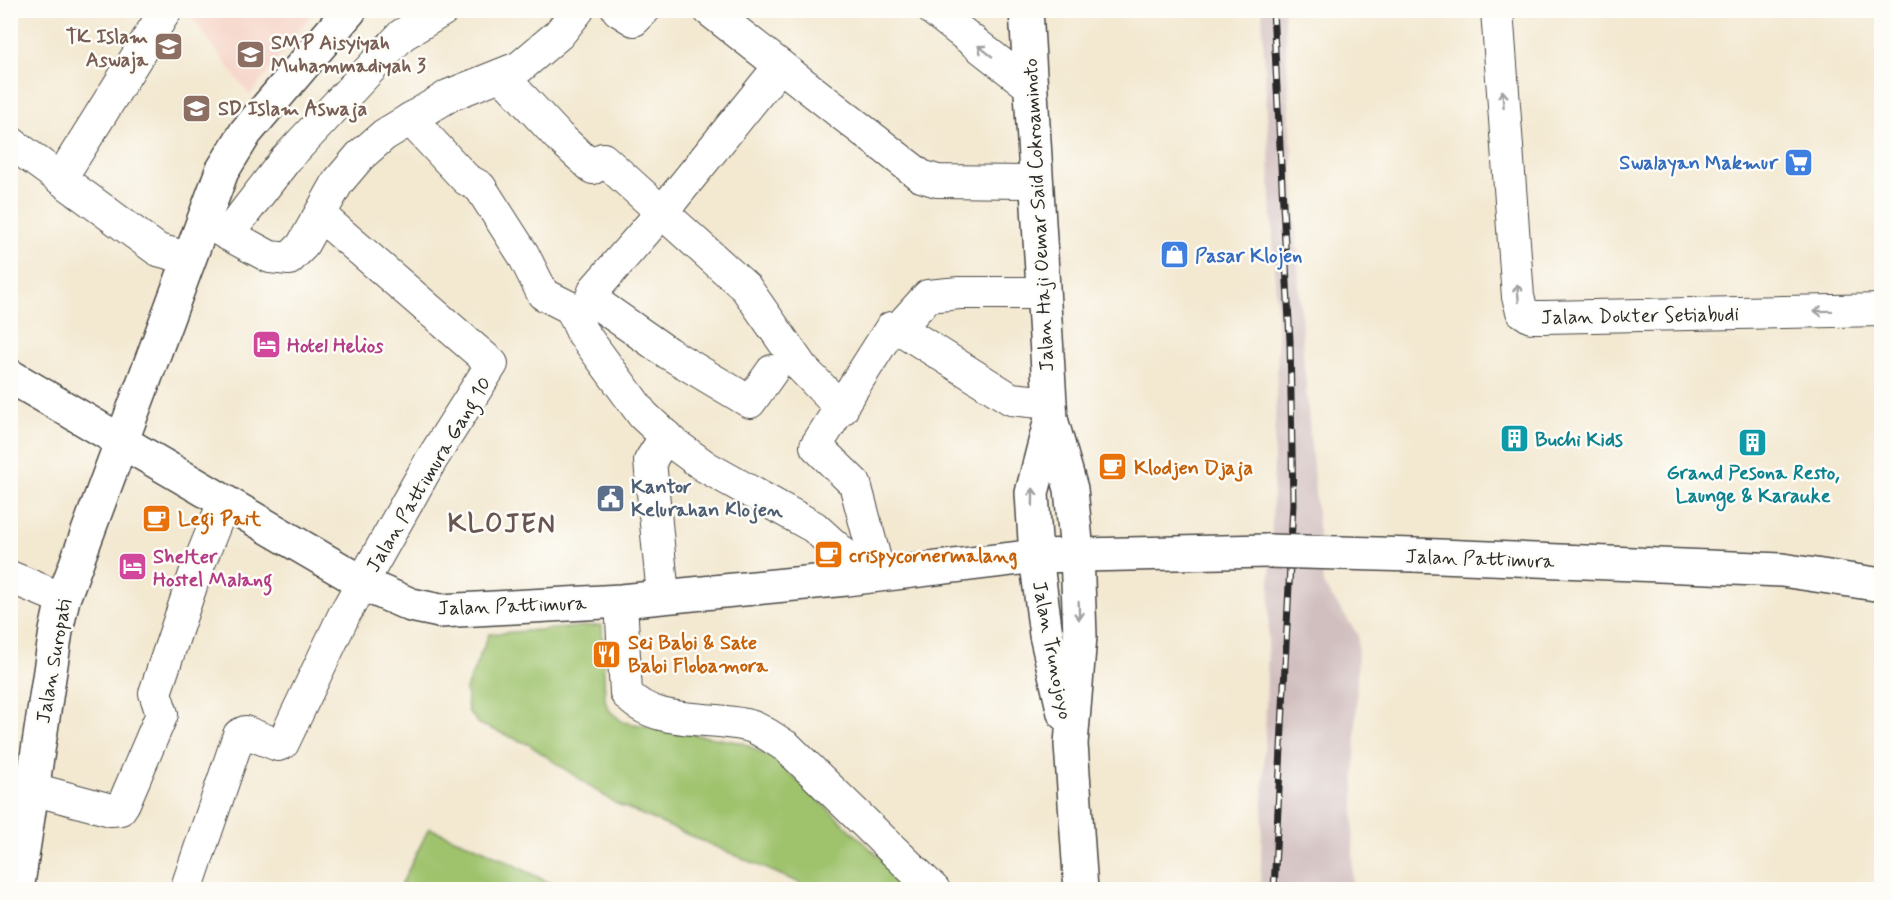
<svg xmlns="http://www.w3.org/2000/svg" width="1892" height="900" viewBox="0 0 1892 900" font-family="Mynerve,sans-serif">
<style>
.built{fill:#f6d2c5}
.industrial{fill:#d1bfbf}
.green{fill:#9fc36d;stroke:#65774c;stroke-width:1.5}
.lines{fill:none;stroke-linecap:round;stroke-linejoin:round}
.minor-casing{stroke:#494744;stroke-width:34}
.tertiary-casing{stroke:#494744;stroke-width:36}
.primary-casing{stroke:#494744;stroke-width:36}
.minor{stroke:#fff;stroke-width:32}
.tertiary{stroke:#fff;stroke-width:33}
.primary{stroke:#fff;stroke-width:33}
.rail-casing{stroke:#2b2b2b;stroke-width:7}
.rail{stroke:#fdfcf7;stroke-width:4.5;stroke-dasharray:14;stroke-linecap:butt}
.primary-bridge-casing{stroke:#494744;stroke-width:36;stroke-linecap:butt}
.primary-bridge{stroke:#fff;stroke-width:33}
.oneway{stroke:#a0a0a0}
.labels{text-anchor:middle;stroke-width:5;stroke-linejoin:round;paint-order:stroke}
.education-label{font-size:20px;font-weight:bold;fill:#785e54;stroke:#fdfcf7;text-anchor:start}
.shop-label{font-size:20px;font-weight:bold;fill:#366cbe;stroke:#fdfcf7;text-anchor:end}
.street-label{font-size:20px;fill:#2b2b2b;stroke:#fdfcf7}
.hotel-label{font-size:20px;font-weight:bold;fill:#b23c85;stroke:#fdfcf7;text-anchor:start}
.culture-label{font-size:20px;font-weight:bold;fill:#0d838f;stroke:#fdfcf7;text-anchor:start}
.food-label{font-size:20px;font-weight:bold;fill:#c56008;stroke:#fdfcf7;text-anchor:start}
.service-label{font-size:20px;font-weight:bold;fill:#4e5e75;stroke:#fdfcf7;text-anchor:start}
.district-label{font-size:26px;font-weight:bold;letter-spacing:1.5px;fill:#695653;stroke:#fdfcf7}
</style>
<rect width="100%" height="100%" fill="#fdfcf7"/>
<filter id="ink" filterUnits="userSpaceOnUse"><feTurbulence type="fractalNoise" baseFrequency=".0167" numOctaves="2"/><feDisplacementMap in="SourceGraphic" scale="12" xChannelSelector="R" yChannelSelector="G"/><feConvolveMatrix kernelMatrix="1 2 1 2 8 2 1 2 1" color-interpolation-filters="sRGB"/></filter>
<filter id="wash" filterUnits="userSpaceOnUse"><feTurbulence type="fractalNoise" baseFrequency=".008" numOctaves="4" result="noise"/><feDisplacementMap in="SourceGraphic" scale="24" xChannelSelector="R" yChannelSelector="G"/><feGaussianBlur stdDeviation="1.35" result="paint"/><feColorMatrix in="noise" values="0 0 0 0 0 0 0 0 0 0 0 0 0 0 0 0 0 1.4 0 .05"/><feComposite in="paint" operator="in"/></filter>
<g filter="url(#wash)">
<rect width="100%" height="100%" fill="#f3e8d0"/>
<path class="built" d="M 309,10 L 312,13 L 250,96 L 187,11 Z"/>
<path class="industrial" d="M 1284,10 L 1303,353 L 1323,584 L 1358,635 L 1352,889 L 1260,890 L 1278,339 L 1262,11 Z"/>
<g class="green">
<path d="M 602,625 L 605,700 L 610,711 L 623,722 L 743,743 L 774,759 L 914,889 L 813,889 L 615,803 L 528,744 L 479,724 L 468,711 L 466,689 L 489,634 Z"/>
<path d="M 429,828 L 484,850 L 562,889 L 399,889 Z"/>
</g>
</g>
<g filter="url(#ink)">
<g class="lines">
<defs>
<g id="minor">
<path d="M 618,10 L 634,20 L 644,10"/>
<path d="M 709,10 L 921,176 L 937,181 L 1035,182"/>
<path d="M 933,10 L 1031,87"/>
<path d="M 1497,10 L 1518,297 L 1522,311 L 1531,317 L 1544,317 L 1882,310"/>
<path d="M 501,75 L 558,136 L 593,168 L 603,159 L 746,288 L 802,368 L 842,409"/>
<path d="M 410,119 L 466,179 L 480,187 L 523,254 L 543,294 L 571,308 L 582,332 L 643,415 L 673,443 L 706,467 L 814,527 L 848,558 L 853,577"/>
<path d="M 10,142 L 158,250 L 188,258"/>
<path d="M 61,178 L 166,10"/>
<path d="M 203,221 L 270,257 L 289,259 L 302,246 L 338,182 L 360,156 L 384,135 L 450,95 L 520,67 L 559,34 L 578,10"/>
<path d="M 228,234 L 286,159 L 402,35 L 443,10"/>
<path d="M 899,328 L 928,296 L 959,293 L 1043,293"/>
<path d="M 772,371 L 750,402 L 668,353 L 591,299 L 595,289 L 663,211 L 780,66"/>
<path d="M 879,574 L 855,484 L 816,446 L 891,328 L 905,332 L 1011,399 L 1050,403"/>
<path d="M 10,577 L 63,599"/>
<path d="M 663,596 L 650,461 L 666,436"/>
<path d="M 621,601 L 626,693 C 654,727 711,715 750,726 C 763,730 775,740 787,747 L 934,890"/>
<path d="M 10,783 L 111,810 L 120,809 L 124,803 L 162,714 L 155,693 L 195,574 L 224,502"/>
<path d="M 186,890 L 239,735 L 245,732 L 278,745 L 283,743 L 344,615 L 430,462 L 492,364 L 321,216"/>
</g>
<g id="tertiary">
<path d="M 1026,10 L 1051,419 L 1071,489 L 1077,553"/>
<path d="M 1036,556 L 1032,493 L 1051,419"/>
<path d="M 17,890 L 56,631 L 63,599 L 222,171 L 246,132 L 350,10"/>
</g>
<g id="primary">
<path d="M 10,376 L 372,588 L 411,605 L 440,611 L 621,601 L 846,579 L 1036,556 L 1268,551"/>
<path d="M 1077,553 L 1080,636 L 1071,744 L 1081,890"/>
<path d="M 1414,555 L 1782,570 L 1882,585"/>
<path d="M 1036,556 L 1046,635 L 1064,713"/>
</g>
</defs>
<use href="#minor" class="minor-casing"/>
<use href="#tertiary" class="tertiary-casing"/>
<use href="#primary" class="primary-casing"/>
<use href="#minor" class="minor"/>
<use href="#tertiary" class="tertiary"/>
<use href="#primary" class="primary"/>
<defs>
<path id="rail" d="M 1273,10 L 1290,341 L 1293,504 L 1274,890"/>
</defs>
<use href="#rail" class="rail-casing"/>
<use href="#rail" class="rail"/>
<defs>
<path id="primary-bridge" d="M 1268,551 L 1414,555"/>
</defs>
<use href="#primary-bridge" class="primary-bridge-casing"/>
<use href="#primary-bridge" class="primary-bridge"/>
</g>
<defs><path id="oneway-shaft" d="M-6 0H5M1.5-3L5.5 0L1.5 3" fill="none" stroke-width="1.6" stroke-linecap="round" stroke-linejoin="round" transform="scale(1.5)"/></defs>
<g class="oneway">
<use href="#oneway-shaft" transform="translate(985 51) rotate(-142)"/>
<use href="#oneway-shaft" transform="translate(1503 99) rotate(-94)"/>
<use href="#oneway-shaft" transform="translate(1518 293) rotate(-95)"/>
<use href="#oneway-shaft" transform="translate(1823 311) rotate(179)"/>
<use href="#oneway-shaft" transform="translate(1033 497) rotate(-89)"/>
<use href="#oneway-shaft" transform="translate(1079 611) rotate(88)"/>
</g>
</g>
<defs>
<symbol id="school-square" viewBox="-11 -11 22 22"><rect x="-9" y="-9" width="18" height="18" rx="4" fill="#8d6e63" stroke="#fdfcf7"/><path d="M0-5L7-2L0 1L-7-2ZM-4 1L0 2.5L4 1V4Q0 6-4 4Z" fill="#fff"/></symbol>
<symbol id="supermarket-square" viewBox="-11 -11 22 22"><rect x="-9" y="-9" width="18" height="18" rx="4" fill="#3f7fe0" stroke="#fdfcf7"/><path d="M-6-5.5h2.5l.6 2H6L4.5 2H-2.5L-4.4-4H-6ZM-1.5 3.2a1.3 1.3 0 1 0 .1 0ZM3 3.2a1.3 1.3 0 1 0 .1 0Z" fill="#fff"/></symbol>
<symbol id="shop-square" viewBox="-11 -11 22 22"><rect x="-9" y="-9" width="18" height="18" rx="4" fill="#3f7fe0" stroke="#fdfcf7"/><path d="M-5-2.5h2.3a2.7 3.5 0 0 1 5.4 0H5L5.5 6h-11ZM-1.5-2.5h3a1.5 2.3 0 0 0-3 0Z" fill="#fff"/></symbol>
<symbol id="hotel-square" viewBox="-11 -11 22 22"><rect x="-9" y="-9" width="18" height="18" rx="4" fill="#d1479c" stroke="#fdfcf7"/><path d="M-6-4.5h1.5V1H6V5H4.5V3h-9V5H-6ZM-4 0a1.8 1.8 0 1 1 3.6 0ZM.5 0V-2.5h3Q6-2.5 6 0Z" fill="#fff"/></symbol>
<symbol id="building-square" viewBox="-11 -11 22 22"><rect x="-9" y="-9" width="18" height="18" rx="4" fill="#0f9aa8" stroke="#fdfcf7"/><path d="M-4-6H4V6H1V3H-1V6H-4ZM-2.5-4.3h1.7v1.8h-1.7ZM.8-4.3h1.7v1.8H.8ZM-2.5-1h1.7V.8h-1.7ZM.8-1h1.7V.8H.8Z" fill="#fff"/></symbol>
<symbol id="cafe-square" viewBox="-11 -11 22 22"><rect x="-9" y="-9" width="18" height="18" rx="4" fill="#e8710a" stroke="#fdfcf7"/><path d="M-5.5-4.5H6V0H3Q3 3.5 0 3.5H-2.5Q-5.5 3.5-5.5 0ZM3-3.2v2h1.7v-2ZM-6 4.5H4V6H-6Z" fill="#fff"/></symbol>
<symbol id="civic-square" viewBox="-11 -11 22 22"><rect x="-9" y="-9" width="18" height="18" rx="4" fill="#5c6f8a" stroke="#fdfcf7"/><path d="M-.6-6.5H3V-4.5H.6V-3L4-1V1h2V6H-6V1h2V-1L-.6-3ZM-1.2 2.5V6h2.4V2.5Z" fill="#fff"/></symbol>
<symbol id="restaurant-square" viewBox="-11 -11 22 22"><rect x="-9" y="-9" width="18" height="18" rx="4" fill="#e8710a" stroke="#fdfcf7"/><path d="M-5-6h1v4h1v-4h1v4h1v-4h1v5L-1.5 .5V6h-2V.5L-5-1ZM5-6V6H3V1.5H1.5Q1.5-4 5-6Z" fill="#fff"/></symbol>
</defs>
<g fill-rule="evenodd">
<use href="#school-square" x="152" y="30" width="33" height="33"/>
<use href="#school-square" x="234" y="38" width="33" height="33"/>
<use href="#school-square" x="180" y="92" width="33" height="33"/>
<use href="#supermarket-square" x="1782" y="146" width="33" height="33"/>
<use href="#shop-square" x="1158" y="238" width="33" height="33"/>
<use href="#hotel-square" x="250" y="328" width="33" height="33"/>
<use href="#building-square" x="1498" y="422" width="33" height="33"/>
<use href="#building-square" x="1736" y="426" width="33" height="33"/>
<use href="#cafe-square" x="1096" y="450" width="33" height="33"/>
<use href="#civic-square" x="594" y="482" width="33" height="33"/>
<use href="#cafe-square" x="140" y="502" width="33" height="33"/>
<use href="#cafe-square" x="812" y="538" width="33" height="33"/>
<use href="#hotel-square" x="116" y="550" width="33" height="33"/>
<use href="#restaurant-square" x="590" y="638" width="33" height="33"/>
</g>
<g class="labels">
<g class="education-label">
<text x="148" y="43" text-anchor="end">TK Islam<tspan x="148" dy="23">Aswaja</tspan></text>
<text x="271" y="49">SMP Aisyiyah<tspan x="271" dy="23">Muhammadiyah 3</tspan></text>
<text x="218" y="115">SD Islam Aswaja</text>
</g>
<g class="shop-label">
<text x="1778" y="169">Swalayan Makmur</text>
<text x="1195" y="262" text-anchor="start">Pasar Klojen</text>
</g>
<g class="street-label">
<text transform="translate(1038 215) rotate(-93)" y="7">Jalan Haji Oemar Said Cokroaminoto</text>
<text transform="translate(1640 315) rotate(-1)" y="7">Jalan Dokter Setiabudi</text>
<text transform="translate(428 474) rotate(-59)" y="7">Jalan Pattimura Gang 10</text>
<text transform="translate(1480 558) rotate(2)" y="7">Jalan Pattimura</text>
<text transform="translate(512 605) rotate(-2)" y="7">Jalan Pattimura</text>
<text transform="translate(1053 650) rotate(79)" y="7">Jalan Trunojoyo</text>
<text transform="translate(53 661) rotate(-80)" y="7">Jalan Suropati</text>
</g>
<g class="hotel-label">
<text x="287" y="352">Hotel Helios</text>
<text x="153" y="563">Shelter<tspan x="153" dy="23">Hostel Malang</tspan></text>
</g>
<g class="culture-label">
<text x="1535" y="446">Buchi Kids</text>
<text x="1753" y="479" text-anchor="middle">Grand Pesona Resto,<tspan x="1753" dy="23">Launge &amp; Karauke</tspan></text>
</g>
<g class="food-label">
<text x="1134" y="474">Klodjen Djaja</text>
<text x="178" y="525">Legi Pait</text>
<text x="849" y="562">crispycornermalang</text>
<text x="628" y="649">Sei Babi &amp; Sate<tspan x="628" dy="23">Babi Flobamora</tspan></text>
</g>
<g class="service-label">
<text x="631" y="493">Kantor<tspan x="631" dy="23">Kelurahan Klojen</tspan></text>
</g>
<g class="district-label">
<text x="502" y="532">KLOJEN</text>
</g>
</g>
<rect width="1892" height="900" fill="none" stroke="#fdfcf7" stroke-width="36"/>
</svg>
